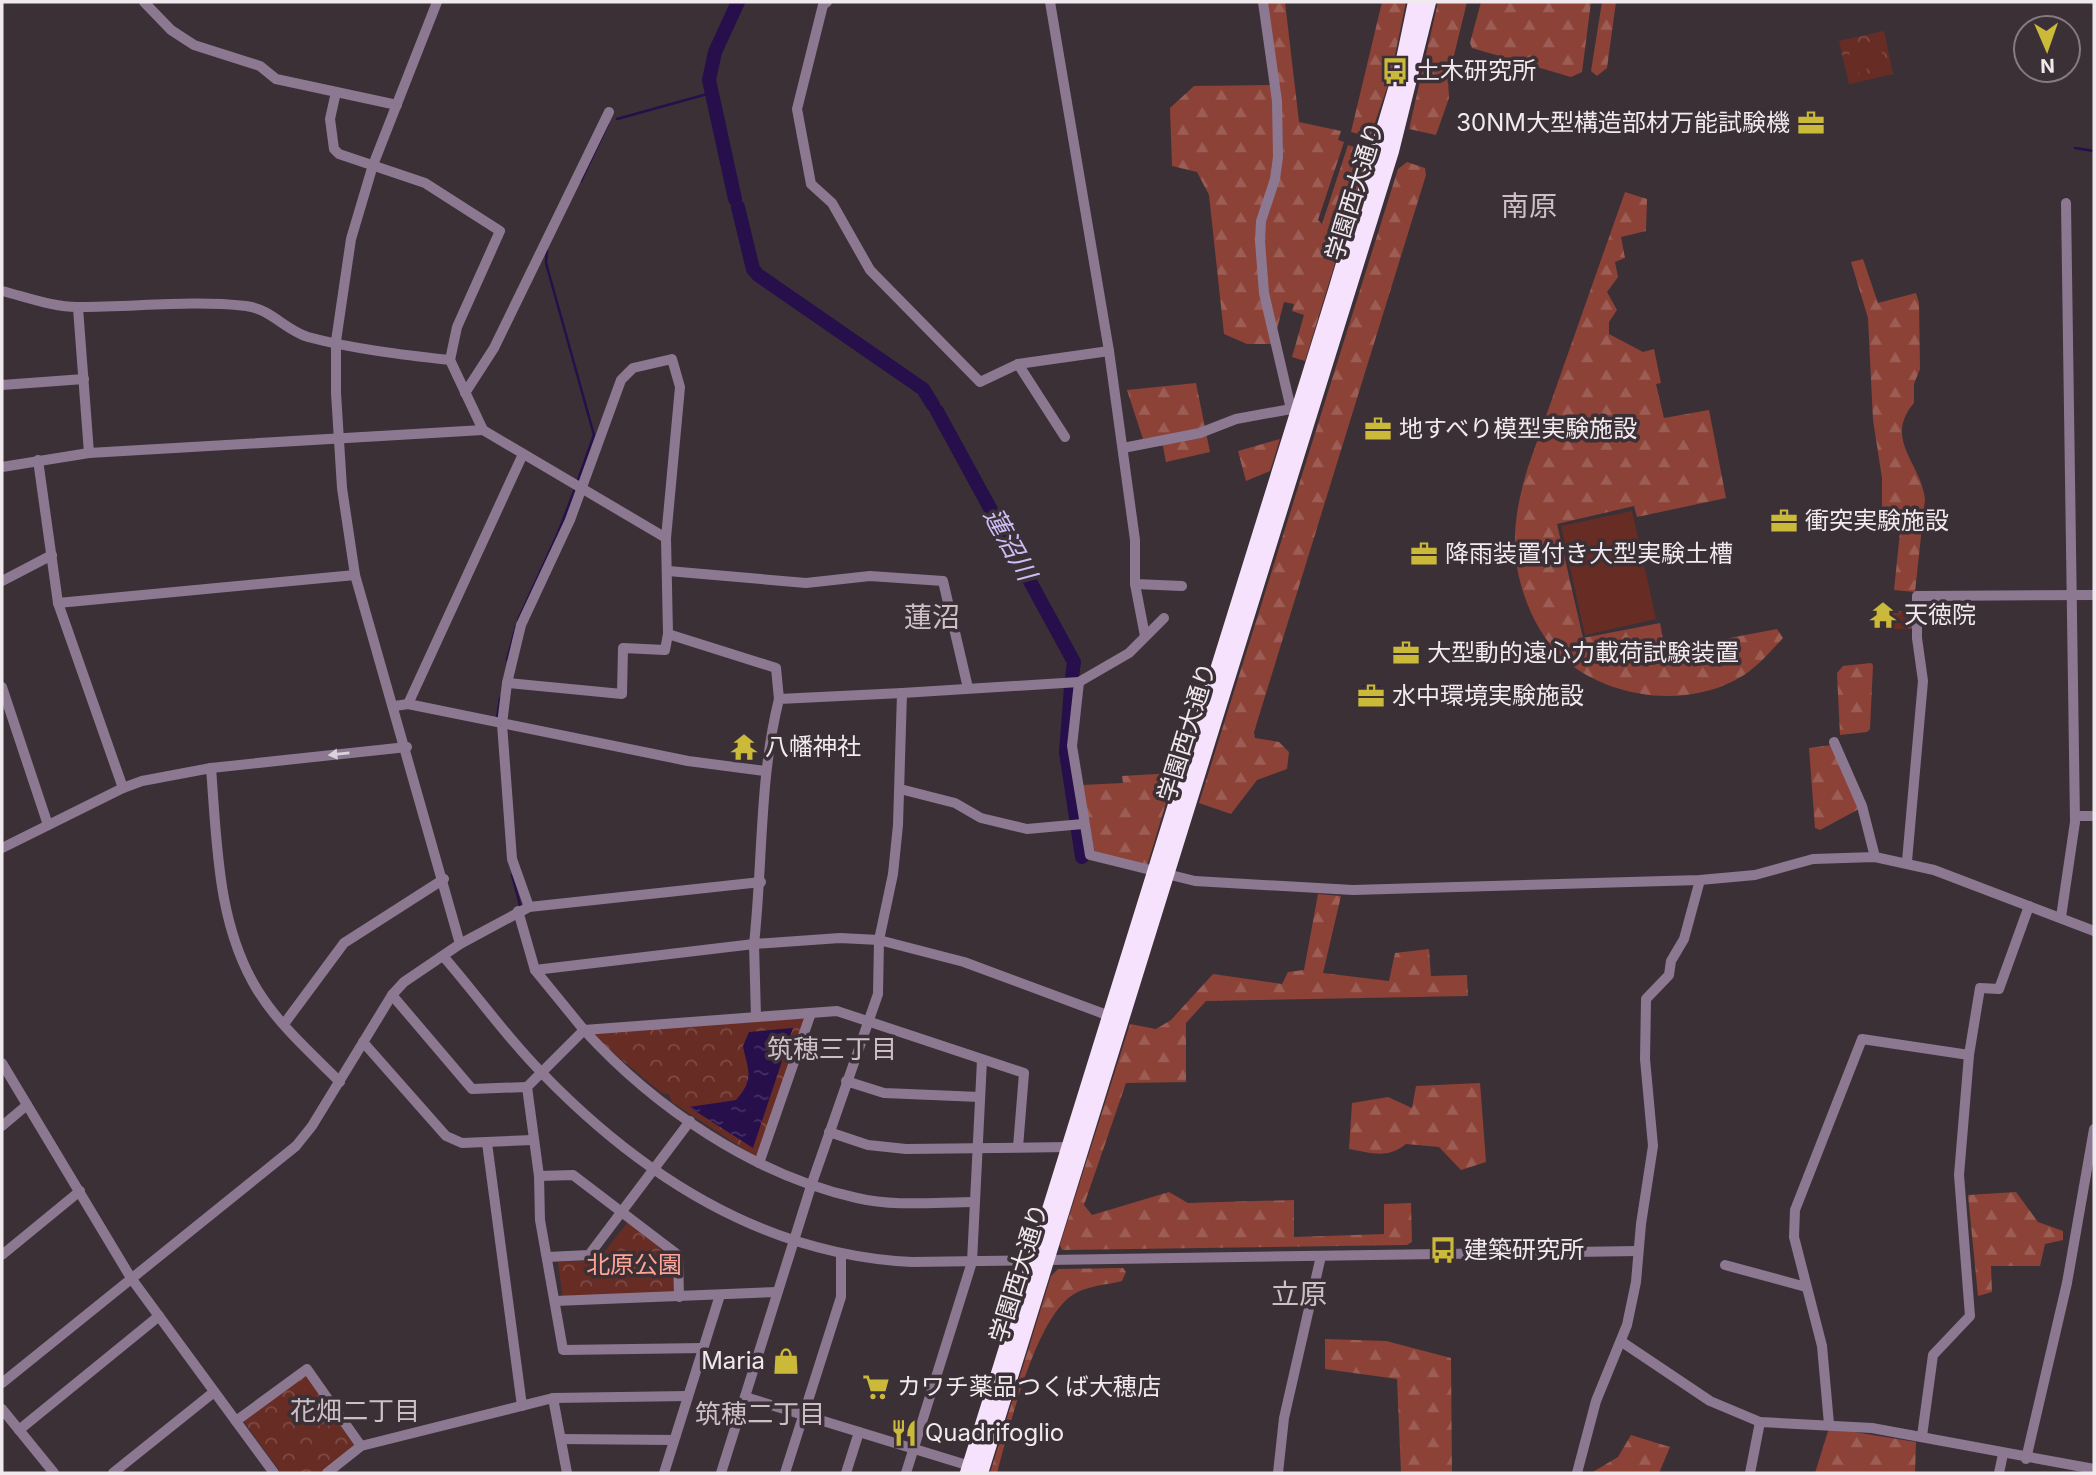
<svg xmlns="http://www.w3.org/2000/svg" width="2096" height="1475" viewBox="0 0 2096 1475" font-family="Inter,'Noto Sans JP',sans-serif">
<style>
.forest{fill:url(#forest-firs)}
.cemetery{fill:url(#cemetery-stones)}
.park{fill:url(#park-crowns)}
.pitch{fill:#672d25}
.water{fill:url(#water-ripples)}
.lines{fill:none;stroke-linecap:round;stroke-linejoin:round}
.stream{stroke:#260f4a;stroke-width:2.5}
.river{stroke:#260f4a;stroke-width:14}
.minor{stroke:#8d7892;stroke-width:10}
.highway{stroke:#f7e2fd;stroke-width:16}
.oneway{fill:#dcd2db}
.labels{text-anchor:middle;stroke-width:7;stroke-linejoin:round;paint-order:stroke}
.poi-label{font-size:24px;fill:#f0e9ed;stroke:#3c3037;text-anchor:start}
.street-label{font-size:24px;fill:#f0e9ed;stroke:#3c3037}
.park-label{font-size:24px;fill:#fca596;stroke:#3c3037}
.water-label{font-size:26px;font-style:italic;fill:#ccbef7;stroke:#3c3037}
.neighbourhood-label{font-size:26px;fill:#cebfc7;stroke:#3c3037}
.quarter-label{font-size:28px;fill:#cebfc7;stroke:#3c3037}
</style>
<defs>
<pattern id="forest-firs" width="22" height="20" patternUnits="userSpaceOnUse" patternTransform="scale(1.75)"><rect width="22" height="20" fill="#8c4237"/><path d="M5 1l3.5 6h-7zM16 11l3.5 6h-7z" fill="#9c5d54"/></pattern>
<pattern id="cemetery-stones" width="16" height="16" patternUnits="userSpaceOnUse" patternTransform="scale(1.75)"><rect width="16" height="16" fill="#672d25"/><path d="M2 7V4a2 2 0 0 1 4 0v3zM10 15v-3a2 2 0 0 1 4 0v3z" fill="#7d4b45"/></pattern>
<pattern id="park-crowns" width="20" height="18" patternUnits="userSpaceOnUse" patternTransform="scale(1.75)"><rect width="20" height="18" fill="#672d25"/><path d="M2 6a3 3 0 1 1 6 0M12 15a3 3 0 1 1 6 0" fill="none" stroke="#7d4b45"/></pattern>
<pattern id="water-ripples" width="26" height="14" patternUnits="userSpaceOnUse" patternTransform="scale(1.75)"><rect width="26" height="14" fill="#260f4a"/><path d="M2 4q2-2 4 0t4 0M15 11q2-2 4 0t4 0" fill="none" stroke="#463264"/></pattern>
</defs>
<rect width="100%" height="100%" fill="#3c3037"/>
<g class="forest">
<path d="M 1266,2 L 1285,2 L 1299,122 L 1341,131 L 1338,140 L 1344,142 L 1318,220 L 1322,224 L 1348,145 L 1369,152 L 1305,361 L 1292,357 L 1304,315 L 1292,311 L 1294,304 L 1284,302 L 1273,344 L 1247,344 L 1224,334 L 1209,195 L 1197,172 L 1172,166 L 1170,108 L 1194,86 L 1272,85 Z"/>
<path d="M 1382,2 L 1406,2 L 1390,79 L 1370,137 L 1351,132 Z"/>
<path d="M 1438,2 L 1467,2 L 1448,80 L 1449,98 L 1436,135 L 1409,129 Z"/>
<path d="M 1481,2 L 1591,2 L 1582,72 L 1571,77 L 1472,48 L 1470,43 Z"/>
<path d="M 1602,2 L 1616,2 L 1607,68 L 1597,76 L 1591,71 Z"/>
<path d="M 1407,162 L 1425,168 L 1426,175 L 1254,732 L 1255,738 L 1279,742 L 1289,752 L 1287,769 L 1257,780 L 1231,814 L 1199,803 L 1398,169 Z"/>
<path d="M 1625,192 L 1647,199 L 1646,231 L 1621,237 L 1625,258 L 1615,262 L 1618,277 L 1607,292 L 1617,310 L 1609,322 L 1609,334 L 1643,352 L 1654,349 L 1661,383 L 1656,384 L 1664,418 L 1709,410 L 1726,498 L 1637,517 L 1634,506 L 1557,524 L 1583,638 L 1660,623 L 1667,661 L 1685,657 L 1698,644 L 1777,629 L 1783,638 C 1771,651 1759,665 1744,675 C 1691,709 1612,700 1565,660 C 1541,639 1526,607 1519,577 C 1510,538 1517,504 1528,467 Z"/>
<path d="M 1863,259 L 1878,303 L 1916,293 L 1919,303 L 1920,369 L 1914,384 L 1914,403 C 1883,439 1921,463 1925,499 L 1915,592 L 1894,590 L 1900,532 L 1882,530 L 1882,478 L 1873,420 L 1868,318 L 1851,262 Z"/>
<path d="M 1196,383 L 1210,452 L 1166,462 L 1163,446 L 1145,445 L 1127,390 Z"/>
<path d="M 1280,439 L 1270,471 L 1246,481 L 1238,451 Z"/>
<path d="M 1871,663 L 1873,665 L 1870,729 L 1867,732 L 1840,735 L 1837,673 L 1843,666 Z"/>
<path d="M 1832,745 L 1859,809 L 1820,830 L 1815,828 L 1809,748 Z"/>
<path d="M 1175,773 L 1147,866 L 1095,853 L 1082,785 L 1123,783 L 1122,776 Z"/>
<path d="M 1318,894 L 1341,896 L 1323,973 L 1389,981 L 1395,953 L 1429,949 L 1431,976 L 1467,975 L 1468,996 L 1206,1001 L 1186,1023 L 1186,1082 L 1126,1083 L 1084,1205 L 1092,1215 L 1169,1192 L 1188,1203 L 1294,1200 L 1294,1237 L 1384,1234 L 1384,1204 L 1411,1203 L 1412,1242 L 1407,1245 L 1062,1250 L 1060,1245 L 1130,1024 L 1156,1029 L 1171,1020 L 1213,974 L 1282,984 L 1288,972 L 1304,970 Z"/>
<path d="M 1480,1083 L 1486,1162 L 1461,1170 L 1439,1147 L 1406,1144 C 1388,1159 1371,1153 1349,1149 L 1352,1103 L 1388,1097 L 1412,1108 L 1416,1086 Z"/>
<path d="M 2016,1192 L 2038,1222 L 2063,1231 L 2063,1240 L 2045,1244 L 2040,1266 L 1991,1266 L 1992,1292 L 1978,1296 L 1968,1195 Z"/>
<path d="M 1123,1268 L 1126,1272 L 1122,1281 C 1106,1285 1084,1286 1071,1296 C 1034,1323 1009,1429 997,1473 L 990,1473 L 1051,1276 L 1058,1269 Z"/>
<path d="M 1325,1339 L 1386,1341 L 1451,1358 L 1452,1473 L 1401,1473 L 1397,1379 L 1325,1369 Z"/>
<path d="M 1829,1428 L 1916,1442 L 1915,1473 L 1815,1473 Z"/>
<path d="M 1631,1435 L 1670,1447 L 1659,1473 L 1591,1473 L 1618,1457 Z"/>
</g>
<rect class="cemetery" x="1890" y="611" width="23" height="18"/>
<g class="park">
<path d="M 1884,31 L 1893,74 L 1849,84 L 1839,41 Z"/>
<path d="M 802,1017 L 804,1021 L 758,1154 L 753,1155 L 672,1102 L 669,1094 L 662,1093 L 593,1036 L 595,1033 Z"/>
<path d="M 628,1222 L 681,1259 L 681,1293 L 563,1299 L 558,1262 L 598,1260 Z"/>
<path d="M 304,1375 L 308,1375 L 356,1442 L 355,1447 L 321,1473 L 281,1473 L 245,1423 L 245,1418 Z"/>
</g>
<g class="pitch">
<path d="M 1879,40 L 1885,67 L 1872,70 L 1866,43 Z"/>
<path d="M 1861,44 L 1867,71 L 1854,74 L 1848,47 Z"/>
<path d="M 1632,511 L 1656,619 L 1585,635 L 1561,526 Z"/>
</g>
<g class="water">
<circle cx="1371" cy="695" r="12"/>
<path d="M 793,1028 L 753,1148 L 689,1107 L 736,1100 C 756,1077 747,1069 743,1046 L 749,1032 Z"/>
</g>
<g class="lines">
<g class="stream">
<path d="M 617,119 L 711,93"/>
<path d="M 2075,148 L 2094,151"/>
<path d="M 581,181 L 608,124"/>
<path d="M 547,251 L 546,263 L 594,435 L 578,480"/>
<path d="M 518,620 L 558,533 L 575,489"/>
<path d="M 507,660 L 516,626"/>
<path d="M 497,719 L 500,698"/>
<path d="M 512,875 L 520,905"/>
</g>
<g class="river">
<path d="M 735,199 L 709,80 L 715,52 L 738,2"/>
<path d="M 738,207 L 753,269 L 758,275 L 923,389 L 933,405"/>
<path d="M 937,411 L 1074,662 L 1072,678"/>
<path d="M 1071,687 L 1066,752 L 1082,857"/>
</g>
<g class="minor">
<path d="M 144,2 L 171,30 L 194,45 L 260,66 L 276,79 L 397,105"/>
<path d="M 437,2 L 373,165 L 351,239 L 336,341 L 336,393 L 342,488 L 355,575 L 460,944"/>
<path d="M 827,2 L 823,5 L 797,109 L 811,184 L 832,203 L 870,270 L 980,382 L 1018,364 L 1109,351"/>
<path d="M 1050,2 L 1109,351 L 1135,540 L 1135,584 L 1145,636"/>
<path d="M 1263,2 L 1277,101 L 1278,157 L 1275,179 L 1261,221 L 1260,241 L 1264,293 L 1291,409 L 1298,412"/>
<path d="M 336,92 L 330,119 L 334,149 L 339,154 L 425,183 L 500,231 L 457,327 L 450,360"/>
<path d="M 2,291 C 26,297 56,308 80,307 C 136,307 191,300 246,306 C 271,309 285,330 308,337 C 353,349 404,355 450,360 L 483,430 L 666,538 L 668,634 L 776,668 L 779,699"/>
<path d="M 78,308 L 89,453"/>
<path d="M 1018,364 L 1065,437"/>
<path d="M 2,385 L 84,379"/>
<path d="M 465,393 L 494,348 L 609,112"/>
<path d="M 1123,448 L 1200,433 L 1236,419 L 1291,409"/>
<path d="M 38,460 L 58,603 L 123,788"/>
<path d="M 2,467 L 89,453 L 483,430"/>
<path d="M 668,571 L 806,583 L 870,576 L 943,581 L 968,688"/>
<path d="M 2,581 L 52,555"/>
<path d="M 1135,584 L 1182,586"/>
<path d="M 58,603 L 355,575"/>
<path d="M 1079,682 L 1072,746 L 1090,855 L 1195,881 L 1353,890 L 1700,880 L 1755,875 L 1813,859 L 1875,857 L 1934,870 L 2094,931"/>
<path d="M 507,683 L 622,694 L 623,648 L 665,650 L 668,634"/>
<path d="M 2,687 L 48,825"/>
<path d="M 902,693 L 779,699 C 759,779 763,862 754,944 L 840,938 L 879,940 L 964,962 L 1115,1018"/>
<path d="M 408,704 L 523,454"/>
<path d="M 395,706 L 408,704 L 688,761 L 765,771"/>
<path d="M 1834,742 L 1862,806 L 1875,857"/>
<path d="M 211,768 L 407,747"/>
<path d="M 900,789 L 955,803 L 981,818 L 1027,829 L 1083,824"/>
<path d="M 2075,816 L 2094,816"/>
<path d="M 2,848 L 123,788 L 142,781 L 211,768 C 217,843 217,925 258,991 C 279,1025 312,1054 340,1082"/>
<path d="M 1907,861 L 1923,681 L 1917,638 L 1917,596 L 2094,595"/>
<path d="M 529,907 L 512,859 L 502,724 L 507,683 L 521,625 L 570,520 L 621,380 L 633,368 L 672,359 L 680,387 L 666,538"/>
<path d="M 518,911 L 535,970 L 584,1030 L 837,1011 L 1024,1073 L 1018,1147"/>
<path d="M 2061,917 L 2075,822 L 2066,203"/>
<path d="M 443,956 C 477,995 507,1038 543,1074 C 643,1177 766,1255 912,1262 L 1638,1251"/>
<path d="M 535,970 L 754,944 L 756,1017"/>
<path d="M 392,995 L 472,1089 L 527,1087"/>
<path d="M 284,1024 L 344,943 L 444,879"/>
<path d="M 363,1042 L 446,1136 L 462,1143 L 532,1140"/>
<path d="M 2,1063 L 131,1278 L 274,1473"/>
<path d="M 846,1081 L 884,1093 L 980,1097"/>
<path d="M 2,1126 L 27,1105"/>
<path d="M 829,1132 L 868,1145 L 906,1149 L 1069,1147"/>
<path d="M 487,1143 L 522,1406"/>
<path d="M 759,1163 L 811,1013"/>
<path d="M 539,1176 L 573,1175 L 678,1255 L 679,1297"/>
<path d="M 2,1255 L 80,1191"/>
<path d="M 547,1257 L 589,1255 L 690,1121"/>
<path d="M 1725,1265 L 1806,1287"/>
<path d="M 555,1301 L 777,1292"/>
<path d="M 1622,1342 L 1710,1401 L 1760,1422 L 1872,1428 L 2094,1469"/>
<path d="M 703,1348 L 563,1350 L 540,1220 L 539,1176 L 527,1087 L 584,1030 C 655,1108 754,1175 857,1198 C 895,1207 937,1202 975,1202"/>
<path d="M 2,1383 L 296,1146 L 312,1126 L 392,995 L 404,982 L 460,944 L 529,907 L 761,882"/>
<path d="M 745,1397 L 970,1466"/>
<path d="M 553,1398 L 567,1473"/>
<path d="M 2,1409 L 54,1473"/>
<path d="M 236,1421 L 307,1369 L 361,1446"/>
<path d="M 1829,1424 L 1822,1346 L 1794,1237 L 1795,1210 L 1862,1039 L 1969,1055"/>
<path d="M 19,1430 L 159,1316"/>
<path d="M 1922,1436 L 1933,1355 L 1970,1316 L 1959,1175 L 1969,1055 L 1980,988 L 1999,989 L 2029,906"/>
<path d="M 561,1439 L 674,1440"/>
<path d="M 2026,1459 L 2067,1283 L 2094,1129"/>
<path d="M 113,1473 L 214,1392"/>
<path d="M 327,1473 L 361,1446 L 553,1398 L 688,1396"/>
<path d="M 664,1473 L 720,1295"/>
<path d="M 721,1473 L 812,1183 L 878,994 L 879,940 L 893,874 L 898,825 L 902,693 L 1079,682 L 1129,653 L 1164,618"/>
<path d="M 785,1473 L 841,1297 L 841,1254"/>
<path d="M 846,1473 L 859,1432"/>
<path d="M 906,1473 L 972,1262 L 982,1060"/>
<path d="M 1278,1473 L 1284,1418 L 1321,1256"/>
<path d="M 1577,1473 L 1596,1401 L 1627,1325 L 1636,1282 L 1641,1224 L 1653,1146 L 1645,1059 L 1646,999 L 1669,975 L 1671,961 L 1684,939 L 1700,880"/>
<path d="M 1750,1473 L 1760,1422"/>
<path d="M 1999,1473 L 2003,1454"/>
</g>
<g class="highway">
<path d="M 968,1473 L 1336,291 L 1402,69 L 1416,2"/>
<path d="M 980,1473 L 1391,151 L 1428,2"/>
</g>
</g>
<defs><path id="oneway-solid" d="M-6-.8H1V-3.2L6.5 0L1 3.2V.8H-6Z" transform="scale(1.75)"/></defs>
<use class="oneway" href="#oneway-solid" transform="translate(339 754) rotate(174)"/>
<defs>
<symbol id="bus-bare" viewBox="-9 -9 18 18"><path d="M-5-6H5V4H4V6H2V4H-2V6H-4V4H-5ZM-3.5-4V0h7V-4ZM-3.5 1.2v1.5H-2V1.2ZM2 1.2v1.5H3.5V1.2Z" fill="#cbba39" stroke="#3c3037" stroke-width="2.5" paint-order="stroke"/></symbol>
<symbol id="office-bare" viewBox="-9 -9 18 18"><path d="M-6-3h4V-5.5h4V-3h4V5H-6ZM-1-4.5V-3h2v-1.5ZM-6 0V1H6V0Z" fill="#cbba39" stroke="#3c3037" stroke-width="2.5" paint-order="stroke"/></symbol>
<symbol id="temple-bare" viewBox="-9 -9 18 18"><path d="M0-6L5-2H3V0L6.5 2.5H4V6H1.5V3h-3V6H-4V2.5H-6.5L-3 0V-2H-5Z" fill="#cbba39" stroke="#3c3037" stroke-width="2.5" paint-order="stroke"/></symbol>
<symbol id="shop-bare" viewBox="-9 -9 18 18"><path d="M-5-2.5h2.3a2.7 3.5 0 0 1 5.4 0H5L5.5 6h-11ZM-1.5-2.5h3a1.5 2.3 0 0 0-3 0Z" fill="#cbba39" stroke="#3c3037" stroke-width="2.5" paint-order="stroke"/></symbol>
<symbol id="supermarket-bare" viewBox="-9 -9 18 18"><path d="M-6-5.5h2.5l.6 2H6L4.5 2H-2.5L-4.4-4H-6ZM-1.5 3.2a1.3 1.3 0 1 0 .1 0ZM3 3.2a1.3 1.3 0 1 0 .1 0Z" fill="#cbba39" stroke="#3c3037" stroke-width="2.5" paint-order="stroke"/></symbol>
<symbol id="restaurant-bare" viewBox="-9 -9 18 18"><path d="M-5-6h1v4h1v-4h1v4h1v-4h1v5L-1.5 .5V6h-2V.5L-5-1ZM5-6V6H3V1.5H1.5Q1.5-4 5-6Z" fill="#cbba39" stroke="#3c3037" stroke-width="2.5" paint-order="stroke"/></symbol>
</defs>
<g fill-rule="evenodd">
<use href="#bus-bare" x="1376" y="52" width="38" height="38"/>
<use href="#office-bare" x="1792" y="104" width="38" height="38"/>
<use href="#office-bare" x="1359" y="410" width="38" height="38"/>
<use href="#office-bare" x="1765" y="502" width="38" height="38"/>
<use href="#office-bare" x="1405" y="535" width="38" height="38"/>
<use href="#temple-bare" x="1864" y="596" width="38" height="38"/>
<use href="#office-bare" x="1387" y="634" width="38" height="38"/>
<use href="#office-bare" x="1352" y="677" width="38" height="38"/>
<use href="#temple-bare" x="725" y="728" width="38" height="38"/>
<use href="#bus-bare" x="1424" y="1231" width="38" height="38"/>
<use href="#shop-bare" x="767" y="1342" width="38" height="38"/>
<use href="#supermarket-bare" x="857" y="1368" width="38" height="38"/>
<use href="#restaurant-bare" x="885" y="1414" width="38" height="38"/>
</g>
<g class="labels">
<g class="poi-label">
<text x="1416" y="79">土木研究所</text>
<text x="1790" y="131" text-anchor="end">30NM大型構造部材万能試験機</text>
<text x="1399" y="437">地すべり模型実験施設</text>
<text x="1805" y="529">衝突実験施設</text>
<text x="1445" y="562">降雨装置付き大型実験土槽</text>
<text x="1904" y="623">天徳院</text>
<text x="1427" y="661">大型動的遠心力載荷試験装置</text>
<text x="1392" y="704">水中環境実験施設</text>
<text x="765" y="755">八幡神社</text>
<text x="1464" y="1258">建築研究所</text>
<text x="765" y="1369" text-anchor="end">Maria</text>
<text x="897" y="1395">カワチ薬品つくば大穂店</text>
<text x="925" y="1441">Quadrifoglio</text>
</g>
<g class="street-label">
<text transform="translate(1355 191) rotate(-73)" y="8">学園西大通り</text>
<text transform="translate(1187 732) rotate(-73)" y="8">学園西大通り</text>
<text transform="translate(1019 1273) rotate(-73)" y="8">学園西大通り</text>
</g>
<g class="park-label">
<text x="634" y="1273">北原公園</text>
</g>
<g class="water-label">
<text transform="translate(1010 544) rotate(61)" y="9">蓮沼川</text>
</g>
<g class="neighbourhood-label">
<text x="832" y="1058">筑穂三丁目</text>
<text x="355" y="1420">花畑二丁目</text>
<text x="760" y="1423">筑穂二丁目</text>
</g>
<g class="quarter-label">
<text x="1529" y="216">南原</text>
<text x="932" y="627">蓮沼</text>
<text x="1299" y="1304">立原</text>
</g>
</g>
<rect width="2096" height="1475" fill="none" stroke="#f0e9ed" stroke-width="7"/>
<g transform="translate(2047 49) rotate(178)"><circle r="33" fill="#3c3037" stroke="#847a80" stroke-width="2"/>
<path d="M0-5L12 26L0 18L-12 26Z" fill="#cbba39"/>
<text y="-10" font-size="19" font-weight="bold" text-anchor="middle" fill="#f0e9ed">N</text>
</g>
</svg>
